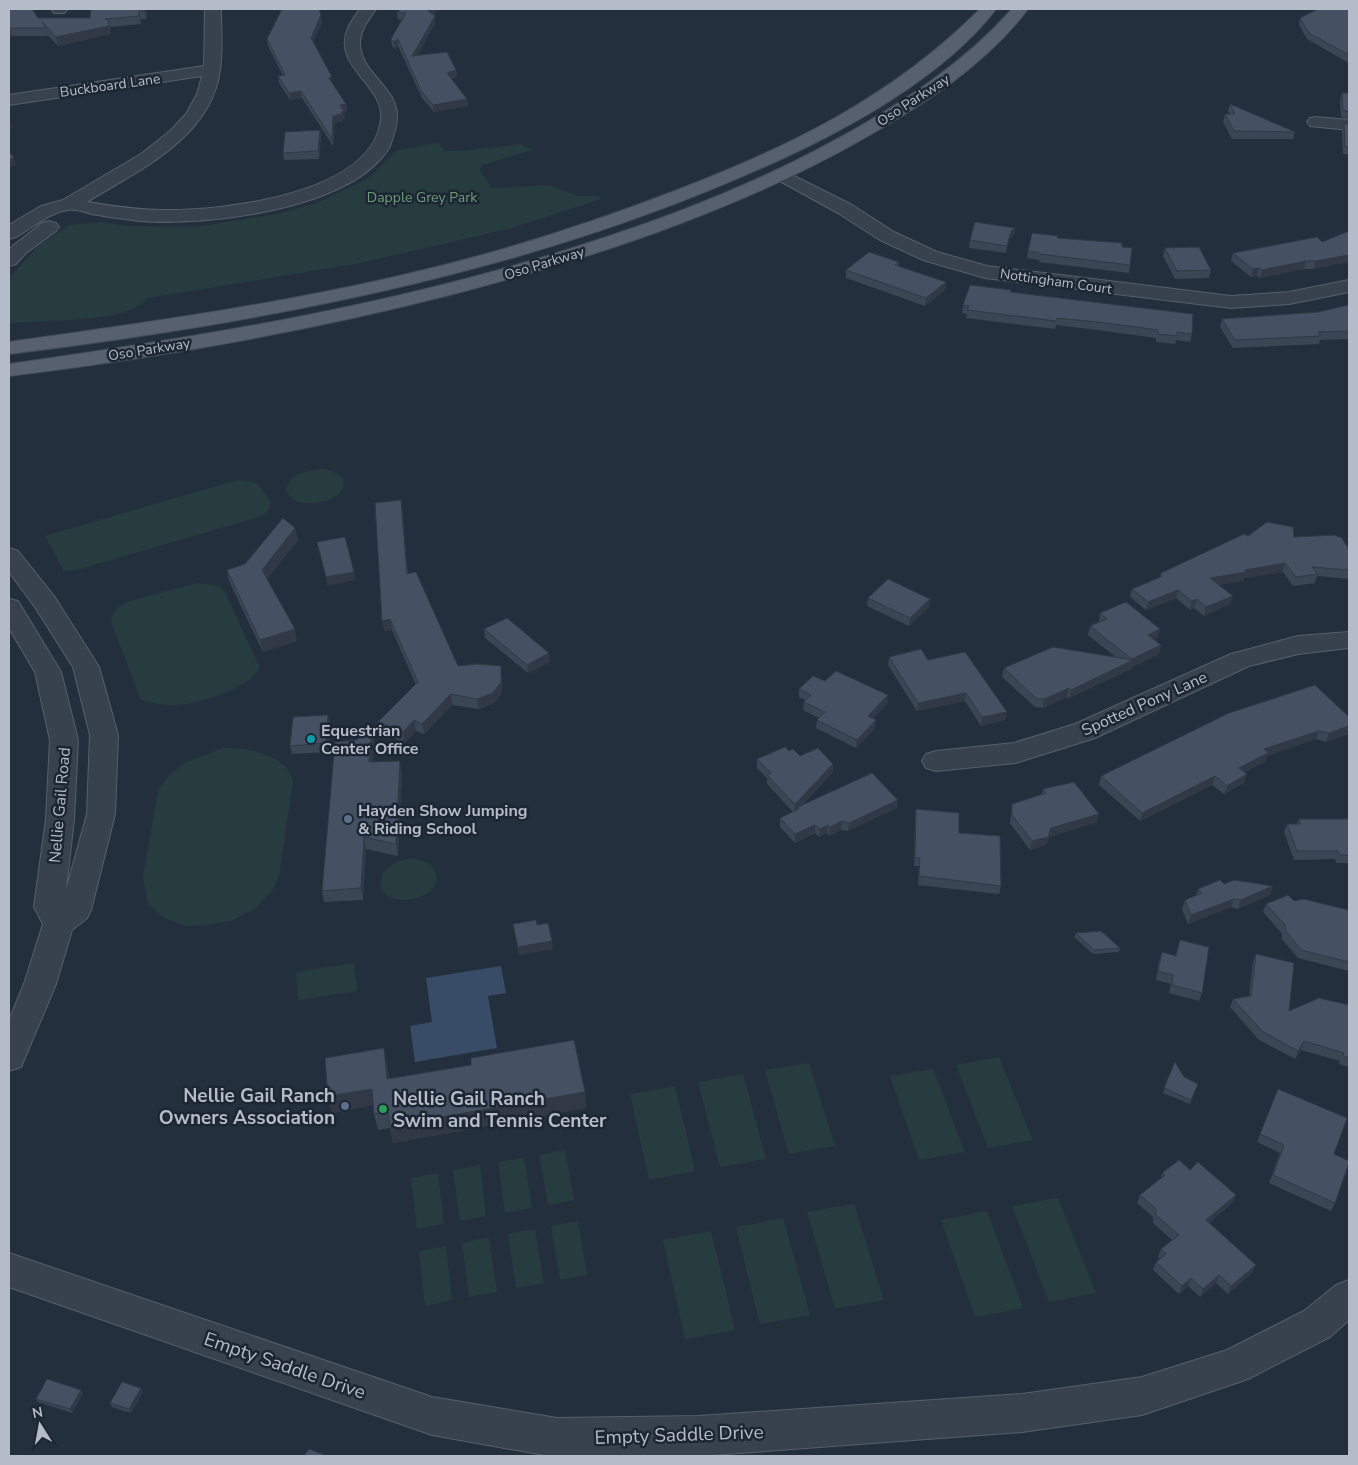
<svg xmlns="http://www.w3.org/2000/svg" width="1358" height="1465" viewBox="0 0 1358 1465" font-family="'Nunito Sans',sans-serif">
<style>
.green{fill:#263c3f}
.water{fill:#394c67}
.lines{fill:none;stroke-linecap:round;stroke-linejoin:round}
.minor-casing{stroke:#565f6c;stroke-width:2}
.major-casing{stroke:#414a57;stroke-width:2}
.minor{fill:#38414e;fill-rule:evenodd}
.major{fill:#56606e;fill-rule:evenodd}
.wall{fill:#3b4654}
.shaded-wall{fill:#303945}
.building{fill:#455162;stroke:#303945}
.culture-dot{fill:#0f9aa8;stroke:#1d2633;stroke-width:2}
.service-dot{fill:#5c6f8a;stroke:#1d2633;stroke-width:2}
.leisure-dot{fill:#2e9e5b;stroke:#1d2633;stroke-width:2}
.labels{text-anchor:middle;stroke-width:5;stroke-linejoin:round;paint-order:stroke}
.far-street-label{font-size:14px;fill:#b4bcc9;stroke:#1d2633}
.far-park-label{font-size:14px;fill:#6b9a76;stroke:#1d2633}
.street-label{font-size:16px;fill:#b4bcc9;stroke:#1d2633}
.poi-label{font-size:16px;font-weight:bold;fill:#b4bcc9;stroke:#1d2633;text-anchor:start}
.near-poi-label{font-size:19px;font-weight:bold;fill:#b4bcc9;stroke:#1d2633;text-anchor:end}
.near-street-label{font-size:19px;fill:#b4bcc9;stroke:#1d2633}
</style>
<rect width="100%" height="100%" fill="#242f3e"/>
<g class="green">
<path d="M 438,143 L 445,151 L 460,151 L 520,144 L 533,150 L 482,165 L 480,171 L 492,188 L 550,185 L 577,196 L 599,196 L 601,199 L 512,228 L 361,263 L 148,298 C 128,325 41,318 9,324 L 9,278 L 38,246 L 69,225 L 103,222 L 128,226 L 196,227 L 277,214 L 317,203 L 369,178 L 397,150 Z"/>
<path d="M 323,469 L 332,471 L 344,479 L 343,490 C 330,504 297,511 286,491 C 288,473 309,470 323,469 Z"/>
<path d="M 237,480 L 257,483 L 271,502 L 269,510 L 262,516 L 77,570 L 64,571 L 45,536 Z"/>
<path d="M 198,583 L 219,586 L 225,592 L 260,668 C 247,689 197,705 172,705 C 161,705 151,703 141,700 L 111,622 C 112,610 119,606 129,601 Z"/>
<path d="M 223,748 C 244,748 269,752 285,766 C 289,770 291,776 293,781 L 279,876 L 272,891 L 256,908 L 233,920 L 208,925 L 185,926 L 164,918 L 148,904 L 143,877 L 158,790 L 170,774 L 185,763 Z"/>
<path d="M 413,858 L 429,863 C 465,900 364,919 383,872 L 396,862 Z"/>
<path d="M 354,963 L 357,991 L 298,1000 L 296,972 Z"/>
<path d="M 999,1057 L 1033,1140 L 988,1148 L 956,1065 Z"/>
<path d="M 809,1063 L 835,1146 L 789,1154 L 765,1070 Z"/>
<path d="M 933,1069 L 965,1152 L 919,1160 L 890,1076 Z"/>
<path d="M 743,1074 L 766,1159 L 720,1167 L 698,1082 Z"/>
<path d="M 675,1086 L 695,1171 L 649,1180 L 630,1094 Z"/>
<path d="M 565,1150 L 574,1200 L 548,1205 L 539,1155 Z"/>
<path d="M 524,1158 L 532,1208 L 505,1213 L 498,1162 Z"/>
<path d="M 480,1165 L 486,1216 L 460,1221 L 453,1170 Z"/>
<path d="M 438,1173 L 444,1224 L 417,1229 L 411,1178 Z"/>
<path d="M 1058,1198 L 1096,1293 L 1049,1302 L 1012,1206 Z"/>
<path d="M 854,1204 L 884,1300 L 835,1309 L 807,1212 Z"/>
<path d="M 987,1211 L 1023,1308 L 975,1317 L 941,1220 Z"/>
<path d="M 783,1218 L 810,1315 L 760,1324 L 736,1227 Z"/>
<path d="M 578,1221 L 587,1275 L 560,1280 L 551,1226 Z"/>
<path d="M 535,1229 L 544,1283 L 516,1288 L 508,1234 Z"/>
<path d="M 711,1231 L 735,1330 L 685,1339 L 663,1240 Z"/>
<path d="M 489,1237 L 497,1292 L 469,1297 L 462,1243 Z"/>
<path d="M 446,1246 L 452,1300 L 425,1306 L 419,1251 Z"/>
</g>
<path class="water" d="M 501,966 L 506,993 L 488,996 L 497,1048 L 415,1062 L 410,1026 L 432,1022 L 426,978 Z"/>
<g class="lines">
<defs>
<g id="minor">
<path d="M 51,9 L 67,9 L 67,10 L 64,13 L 54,13 Z"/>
<path d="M 205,9 L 221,9 C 221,29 223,50 220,70 C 211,138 139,170 87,202 C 112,206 137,210 162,210 C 221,211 373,195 381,119 C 385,85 331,67 348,28 C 351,21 356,15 360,9 L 376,9 C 369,19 360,30 360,43 C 360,77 408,90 395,130 C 393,136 392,142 389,148 C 350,210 207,226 140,221 C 124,219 108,217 92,214 C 85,212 76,209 69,210 C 50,212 32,228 16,237 L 9,239 L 9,225 L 41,206 L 63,200 L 141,154 L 170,131 L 186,114 L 197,94 L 202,76 L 9,105 L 9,95 L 204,66 Z"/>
<path d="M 1316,117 L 1349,120 L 1349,130 L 1310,126 L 1307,122 L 1310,118 Z"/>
<path d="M 784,171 L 852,205 L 894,232 L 937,252 L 987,266 L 1231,296 L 1289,292 L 1349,280 L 1349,292 L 1289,304 L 1231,308 L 985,278 L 923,260 L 880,240 L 838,213 L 778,180 L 775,176 L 778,172 Z"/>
<path d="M 49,221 L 56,223 L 59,227 L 56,231 L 26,253 L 16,264 L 9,266 L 9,249 L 42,223 Z"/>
<path d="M 9,548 L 18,551 L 54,596 L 99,667 L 118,735 L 115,814 L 91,910 L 87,918 L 72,930 L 56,984 L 21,1067 L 9,1071 L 9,1020 L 24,984 L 43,924 L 34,907 L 46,819 L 50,740 L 35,672 L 9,628 L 9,599 L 18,601 L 61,672 L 78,740 L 74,819 L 66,890 L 87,814 L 90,735 L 73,667 L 35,607 L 9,572 Z"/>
<path d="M 1349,632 L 1349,648 L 1298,654 L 1249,666 L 1095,738 L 1025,760 L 1015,763 L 936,771 L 926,768 L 922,761 L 926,754 L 936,751 L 1014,743 L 1075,724 L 1231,654 L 1298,636 Z"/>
<path d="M 9,1253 L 432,1397 L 557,1418 L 699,1416 L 1022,1394 L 1142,1377 L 1227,1350 L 1304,1311 L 1336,1285 L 1349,1280 L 1349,1320 L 1330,1337 L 1248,1379 L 1142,1415 L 1022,1432 L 699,1456 L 550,1456 L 432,1435 L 9,1287 Z"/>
</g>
<g id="major">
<path d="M 980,9 L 996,9 C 944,78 841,133 764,167 C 525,274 267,322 9,354 L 9,342 C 142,323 276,305 407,274 C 498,253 589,224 677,190 C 791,146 892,97 980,9 Z"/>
<path d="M 1012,9 L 1028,9 C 986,65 923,105 863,139 C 734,212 593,258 450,295 C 305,332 157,358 9,376 L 9,364 C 207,336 403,304 594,241 C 678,214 761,181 839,138 C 902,103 963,64 1012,9 Z"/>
</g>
</defs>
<use href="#minor" class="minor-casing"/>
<use href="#major" class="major-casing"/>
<use href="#minor" class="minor"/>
<use href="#major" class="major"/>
</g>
<g class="wall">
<path d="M 9,9 L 38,18 L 90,18 L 147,9 L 146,19 L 141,19 L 141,24 L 110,27 L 110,34 L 58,46 L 47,34 L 48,36 L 12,36 L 9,37 Z"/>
<path d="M 401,9 L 439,9 L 433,14 L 435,16 L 435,23 L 417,56 L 456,70 L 457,77 L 451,79 L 467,99 L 468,106 L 434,112 L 422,98 L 398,46 L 395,49 L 392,46 L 391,39 L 402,20 L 398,19 L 397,12 Z"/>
<path d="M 623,9 L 646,9 L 646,10 Z"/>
<path d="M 1349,9 L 1349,63 L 1307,39 L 1299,25 L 1300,18 Z"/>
<path d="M 322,22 L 313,42 L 332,83 L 346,104 L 347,111 L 344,112 L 345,118 L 343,119 L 343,121 L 335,123 L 333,146 L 302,98 L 290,100 L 279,83 L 278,76 L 283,76 L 268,46 L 267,39 Z"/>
<path d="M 1342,93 L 1349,93 L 1349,120 L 1341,117 L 1340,100 Z"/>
<path d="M 1230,104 L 1295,132 L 1293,139 L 1232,139 L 1223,122 L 1225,114 L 1230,114 L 1228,111 Z"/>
<path d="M 1344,124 L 1349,124 L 1349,155 L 1343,154 L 1342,131 Z"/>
<path d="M 320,130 L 321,137 L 319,159 L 284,160 L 283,153 Z"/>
<path d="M 1015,228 L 1014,235 L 1009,239 L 1006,253 L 969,248 L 970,240 Z"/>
<path d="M 1057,238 L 1122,247 L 1130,265 L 1129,273 L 1039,262 L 1039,260 L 1027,258 L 1028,251 Z"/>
<path d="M 1322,242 L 1314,269 L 1304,269 L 1260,278 L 1257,276 L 1251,277 L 1231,261 L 1233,253 Z"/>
<path d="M 1165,248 L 1211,270 L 1209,278 L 1175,279 L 1163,256 Z"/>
<path d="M 899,262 L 898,266 L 946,282 L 945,290 L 925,306 L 846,278 L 846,270 Z"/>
<path d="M 1010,292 L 1192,334 L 1190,342 L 1176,340 L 1175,344 L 1156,342 L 1156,338 L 1097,330 L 1056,325 L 1055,329 L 966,318 L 967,314 L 962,313 L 963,305 Z"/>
<path d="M 1349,305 L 1349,339 L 1320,340 L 1319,344 L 1233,348 L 1220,327 L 1222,319 L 1318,312 Z"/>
<path d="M 401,500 L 408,574 L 458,666 L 502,677 L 502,693 L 494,703 L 479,709 L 452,705 L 424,734 L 416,731 L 404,743 L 380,732 L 378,722 L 416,685 L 392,630 L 384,631 Z"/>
<path d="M 295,528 L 298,540 L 267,579 L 297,641 L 263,652 L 229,581 L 227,570 L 245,564 Z"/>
<path d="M 1248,536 L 1294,537 L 1338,537 L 1349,549 L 1349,579 L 1317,576 L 1315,583 L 1293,586 L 1283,572 L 1244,578 L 1243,581 L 1218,585 L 1233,596 L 1230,604 L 1204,616 L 1194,608 L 1190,610 L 1176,598 L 1146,610 L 1130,597 L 1132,589 L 1160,577 L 1161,573 Z"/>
<path d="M 868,598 L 929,607 L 909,626 L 867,606 Z"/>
<path d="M 1100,613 L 1158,637 L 1154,639 L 1159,654 L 1132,667 L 1131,669 L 1069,698 L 1067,697 L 1043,708 L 1035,707 L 1002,677 L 1004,668 L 1117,658 L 1088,635 L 1090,626 L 1099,622 Z"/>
<path d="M 484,629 L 549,653 L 550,662 L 528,673 L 485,638 Z"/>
<path d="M 889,657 L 928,660 L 1007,712 L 1005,720 L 981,726 L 965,701 L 917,711 L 888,665 Z"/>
<path d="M 825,681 L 887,704 L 873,718 L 876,720 L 875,728 L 856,748 L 816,728 L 817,720 L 819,718 L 803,710 L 804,702 L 805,700 L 799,697 L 799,689 Z"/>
<path d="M 1349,717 L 1326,742 L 1316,739 L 1267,756 L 1266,761 L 1245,772 L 1244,783 L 1224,794 L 1212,785 L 1140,821 L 1099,785 L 1101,776 Z"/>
<path d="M 330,723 L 328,752 L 292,754 L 290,746 Z"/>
<path d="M 374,738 L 372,762 L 402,773 L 398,856 L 366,849 L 363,900 L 324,902 L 322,891 L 357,740 Z"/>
<path d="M 789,751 L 800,756 L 833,764 L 833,772 L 801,806 L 897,808 L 848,831 L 841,830 L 829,836 L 827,833 L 819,837 L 815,833 L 795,843 L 780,827 L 780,818 L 793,812 L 767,784 L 767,778 L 757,768 L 757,759 Z"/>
<path d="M 1043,789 L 1097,822 L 1049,837 L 1046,845 L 1030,850 L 1010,823 L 1011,813 L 1012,804 L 1042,794 Z"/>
<path d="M 916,809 L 959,833 L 1001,886 L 999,894 L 918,885 L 919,866 L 914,866 L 915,817 Z"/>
<path d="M 1299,819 L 1349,819 L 1349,863 L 1336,863 L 1335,859 L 1294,860 L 1284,832 L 1287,824 L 1297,824 Z"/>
<path d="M 1224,884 L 1273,886 L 1270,895 L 1238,909 L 1231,907 L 1188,924 L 1182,909 L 1185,900 L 1196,896 L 1198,889 Z"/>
<path d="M 1294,901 L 1349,910 L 1349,971 L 1298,958 L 1282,939 L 1282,934 L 1263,912 L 1266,904 Z"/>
<path d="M 513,924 L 537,925 L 553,949 L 519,955 Z"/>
<path d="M 1076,933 L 1120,948 L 1119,952 L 1093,954 L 1074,937 Z"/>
<path d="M 1180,940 L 1202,993 L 1199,1001 L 1169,993 L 1171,984 L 1156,980 L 1159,961 L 1162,952 L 1175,956 Z"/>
<path d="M 1256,954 L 1289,1011 L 1349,1005 L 1349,1067 L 1339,1064 L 1340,1061 L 1301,1050 L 1295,1059 L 1259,1040 L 1230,1007 L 1233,999 L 1249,996 L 1253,962 Z"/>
<path d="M 1175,1062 L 1184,1077 L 1198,1084 L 1190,1104 L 1163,1093 Z"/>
<path d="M 387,1064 L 389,1079 L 585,1092 L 586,1108 L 393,1143 L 390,1128 L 378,1130 L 374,1114 L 373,1105 L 332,1113 L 328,1096 Z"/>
<path d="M 1278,1089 L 1334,1154 L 1335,1203 L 1331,1211 L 1269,1183 L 1280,1153 L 1257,1142 Z"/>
<path d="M 1190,1170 L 1236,1195 L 1232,1203 L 1209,1223 L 1252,1273 L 1228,1294 L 1216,1283 L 1200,1297 L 1188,1286 L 1179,1294 L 1153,1270 L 1156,1262 L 1160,1259 L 1158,1257 L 1161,1249 L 1172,1240 L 1153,1223 L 1153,1217 L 1137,1203 L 1140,1195 L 1161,1178 L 1162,1173 Z"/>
<path d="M 143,1392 L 131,1413 L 112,1407 L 110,1403 Z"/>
<path d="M 83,1394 L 72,1413 L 38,1402 L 36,1399 Z"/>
</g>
<g class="shaded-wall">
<path d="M 145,9 L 147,9 L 146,19 L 144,11 Z"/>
<path d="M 431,9 L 439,9 L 429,18 L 428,11 Z"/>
<path d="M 139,11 L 141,19 L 141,24 L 139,16 Z"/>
<path d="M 321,15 L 322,22 L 312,45 L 311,38 Z"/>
<path d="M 435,16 L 435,23 L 413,63 L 412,56 Z"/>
<path d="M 108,19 L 110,34 L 58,46 L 56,37 Z"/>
<path d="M 9,28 L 10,28 L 12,36 L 9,37 Z"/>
<path d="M 398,39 L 398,46 L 395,49 L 394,42 Z"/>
<path d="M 456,70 L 457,77 L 448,80 L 447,73 Z"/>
<path d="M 301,91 L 302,98 L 290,100 L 289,93 Z"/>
<path d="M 467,99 L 468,106 L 434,112 L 433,105 Z"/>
<path d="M 346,104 L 347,111 L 344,112 L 345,118 L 343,119 L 343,121 L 335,123 L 333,146 L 332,139 L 333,116 L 340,105 Z"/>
<path d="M 9,121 L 10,121 L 12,128 L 9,129 Z"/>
<path d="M 320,130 L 321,137 L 319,159 L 318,151 Z"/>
<path d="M 14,158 L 16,165 L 9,167 L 9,159 Z"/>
<path d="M 1015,228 L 1014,235 L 1009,239 L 1006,253 L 1011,231 Z"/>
<path d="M 1349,255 L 1349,262 L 1314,269 L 1316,261 Z"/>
<path d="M 1306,261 L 1304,269 L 1260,278 L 1262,270 Z"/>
<path d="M 1259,268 L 1257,276 L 1251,277 L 1253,269 Z"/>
<path d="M 946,282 L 945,290 L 925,306 L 926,298 Z"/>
<path d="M 401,500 L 403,511 L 408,585 L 407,574 Z"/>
<path d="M 295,528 L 298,540 L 265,582 L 262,570 Z"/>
<path d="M 1285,563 L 1283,572 L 1244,578 L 1243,581 L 1207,586 L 1210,578 L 1245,570 Z"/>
<path d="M 354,572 L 356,580 L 327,586 L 326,577 Z"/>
<path d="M 1178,590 L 1176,598 L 1146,610 L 1148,602 Z"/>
<path d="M 1233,596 L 1230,604 L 1204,616 L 1206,607 Z"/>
<path d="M 930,599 L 929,607 L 909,626 L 910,618 Z"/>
<path d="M 1197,599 L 1194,608 L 1190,610 L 1192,601 Z"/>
<path d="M 390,619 L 392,630 L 384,631 L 382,621 Z"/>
<path d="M 295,629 L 297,641 L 263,652 L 260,640 Z"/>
<path d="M 1160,629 L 1158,637 L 1145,643 L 1148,635 Z"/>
<path d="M 1161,645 L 1159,654 L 1132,667 L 1131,669 L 1069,698 L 1071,690 L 1131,661 L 1132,659 Z"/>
<path d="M 549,653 L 550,662 L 528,673 L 527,665 Z"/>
<path d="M 501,666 L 502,693 L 494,703 L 479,709 L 477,699 Z"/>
<path d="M 1069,688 L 1067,697 L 1043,708 L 1044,699 Z"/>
<path d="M 966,693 L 965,701 L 917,711 L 918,703 Z"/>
<path d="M 451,694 L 452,705 L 424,734 L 422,724 Z"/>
<path d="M 888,695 L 887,704 L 867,725 L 868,716 Z"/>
<path d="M 1007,712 L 1005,720 L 981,726 L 982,717 Z"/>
<path d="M 328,715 L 330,723 L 328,752 L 326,743 Z"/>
<path d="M 414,720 L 416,731 L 404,743 L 403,732 Z"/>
<path d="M 876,720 L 875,728 L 856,748 L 857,740 Z"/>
<path d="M 372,726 L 374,738 L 372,774 L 369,762 Z"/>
<path d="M 1349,726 L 1349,734 L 1326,742 L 1329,733 Z"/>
<path d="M 1319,731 L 1316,739 L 1267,756 L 1266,761 L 1237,776 L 1239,768 L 1264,749 Z"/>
<path d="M 400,761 L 402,773 L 398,856 L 396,844 Z"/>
<path d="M 833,764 L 833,772 L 799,808 L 798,807 L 798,809 L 794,812 L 795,804 Z"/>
<path d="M 1247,774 L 1244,783 L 1224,794 L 1227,786 Z"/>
<path d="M 1215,776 L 1212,785 L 1140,821 L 1142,813 Z"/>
<path d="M 898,800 L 897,808 L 848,831 L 849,823 Z"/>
<path d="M 1099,814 L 1097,822 L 1049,837 L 1046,845 L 1030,850 L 1032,841 L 1051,828 Z"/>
<path d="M 842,821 L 841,830 L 829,836 L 830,827 Z"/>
<path d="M 815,825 L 815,833 L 795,843 L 795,834 Z"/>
<path d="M 828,825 L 827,833 L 819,837 L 820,829 Z"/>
<path d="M 364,837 L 366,849 L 363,900 L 361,888 Z"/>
<path d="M 1273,886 L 1270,895 L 1238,909 L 1241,900 Z"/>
<path d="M 1234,899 L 1231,907 L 1188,924 L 1191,915 Z"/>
<path d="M 552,941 L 553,949 L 519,955 L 518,947 Z"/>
<path d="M 1304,1041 L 1301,1050 L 1295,1059 L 1298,1051 Z"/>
<path d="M 384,1048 L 387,1064 L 391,1096 L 387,1079 Z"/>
<path d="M 372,1089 L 375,1105 L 332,1113 L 328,1096 Z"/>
<path d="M 585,1092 L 586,1108 L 393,1143 L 390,1126 Z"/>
<path d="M 1236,1195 L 1232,1203 L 1202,1228 L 1206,1220 Z"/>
<path d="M 1256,1265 L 1252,1273 L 1228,1294 L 1231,1286 Z"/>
<path d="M 1219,1275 L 1216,1283 L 1200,1297 L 1203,1289 Z"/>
<path d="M 1191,1278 L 1188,1286 L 1179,1294 L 1182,1286 Z"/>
<path d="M 141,1388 L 143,1392 L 131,1413 L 129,1409 Z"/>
<path d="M 81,1390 L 83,1394 L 72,1413 L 70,1409 Z"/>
</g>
<g class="building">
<path d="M 9,9 L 32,9 L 38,18 L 90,18 L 91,9 L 145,9 L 144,11 L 139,11 L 139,16 L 105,19 L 108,19 L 109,26 L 56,37 L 42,22 L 46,28 L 9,28 Z"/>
<path d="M 282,9 L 319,9 L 321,15 L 311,38 L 332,77 L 329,78 L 346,104 L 340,105 L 344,111 L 341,112 L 342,114 L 333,116 L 332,139 L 301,91 L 289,93 L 278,76 L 285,75 L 267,39 Z"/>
<path d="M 401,9 L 431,9 L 428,11 L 435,16 L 412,56 L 447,52 L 456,70 L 447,73 L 467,99 L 433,105 L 421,91 L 398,39 L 394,42 L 391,39 L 406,13 L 397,12 Z"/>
<path d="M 1318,9 L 1349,9 L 1349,55 L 1309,33 L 1300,18 Z"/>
<path d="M 1342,93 L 1349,93 L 1349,112 L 1343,110 Z"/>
<path d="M 1230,104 L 1295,132 L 1234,131 L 1225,114 L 1235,114 Z"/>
<path d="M 1344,124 L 1349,124 L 1349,148 L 1345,147 Z"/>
<path d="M 320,130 L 318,151 L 283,153 L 285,132 Z"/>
<path d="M 9,151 L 14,158 L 9,159 Z"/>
<path d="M 975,222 L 1015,228 L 1011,231 L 1007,246 L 970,240 Z"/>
<path d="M 1349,231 L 1349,255 L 1316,261 L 1306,261 L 1262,270 L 1259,268 L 1253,269 L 1233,253 L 1317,237 L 1322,242 Z"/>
<path d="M 1032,233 L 1058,236 L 1057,238 L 1122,243 L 1122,247 L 1132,248 L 1130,265 L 1040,254 L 1040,253 L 1028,251 Z"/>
<path d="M 1199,247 L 1211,270 L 1177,271 L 1165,248 Z"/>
<path d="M 869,252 L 899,262 L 895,265 L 946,282 L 926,298 L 846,270 Z"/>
<path d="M 970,285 L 1011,290 L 1010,292 L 1193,314 L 1192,334 L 1177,332 L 1177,336 L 1158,334 L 1158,330 L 1098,322 L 1057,318 L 1056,321 L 967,310 L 969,306 L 963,305 Z"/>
<path d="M 1349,305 L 1349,331 L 1318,332 L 1321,336 L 1235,340 L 1222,319 L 1318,312 Z"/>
<path d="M 401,500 L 407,574 L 416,572 L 458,666 L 477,664 L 501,666 L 501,682 L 493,693 L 477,699 L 451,694 L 422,724 L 414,720 L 403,732 L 378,722 L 418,682 L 390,619 L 382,621 L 375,503 Z"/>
<path d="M 283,518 L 295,528 L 262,570 L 295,629 L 260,640 L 227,570 L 245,564 Z"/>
<path d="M 1267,522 L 1293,527 L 1294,537 L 1336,535 L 1338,537 L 1341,537 L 1349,549 L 1349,570 L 1312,567 L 1318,574 L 1296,577 L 1285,563 L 1245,570 L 1246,572 L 1210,578 L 1233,596 L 1206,607 L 1197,599 L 1192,601 L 1178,590 L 1148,602 L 1132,589 L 1161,577 L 1161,573 L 1244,534 L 1248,536 Z"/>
<path d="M 345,537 L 354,572 L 326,577 L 317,542 Z"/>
<path d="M 888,579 L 930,599 L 910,618 L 868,598 Z"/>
<path d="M 1126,602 L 1160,629 L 1148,635 L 1161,645 L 1132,659 L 1090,626 L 1107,619 L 1100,613 Z"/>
<path d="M 507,618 L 549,653 L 527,665 L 484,629 Z"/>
<path d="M 1053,647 L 1133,660 L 1071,690 L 1069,688 L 1044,699 L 1037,699 L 1004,668 Z"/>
<path d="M 921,649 L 928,660 L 965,652 L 1007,712 L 982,717 L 966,693 L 918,703 L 889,657 Z"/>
<path d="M 836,671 L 888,695 L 868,716 L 876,720 L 857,740 L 817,720 L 825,712 L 804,702 L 811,695 L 799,689 L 813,676 L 825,681 Z"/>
<path d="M 1315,685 L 1349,717 L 1349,726 L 1329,733 L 1319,731 L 1264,749 L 1268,753 L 1239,768 L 1247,774 L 1227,786 L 1215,776 L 1142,813 L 1101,776 L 1229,713 Z"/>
<path d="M 328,715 L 326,743 L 290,746 L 293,717 Z"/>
<path d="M 372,726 L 369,762 L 400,761 L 396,844 L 364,837 L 361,888 L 322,891 L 335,742 L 357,740 Z"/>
<path d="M 785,747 L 789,751 L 793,749 L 800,756 L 818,748 L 833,764 L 795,804 L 767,775 L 771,773 L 757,759 Z"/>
<path d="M 872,773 L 898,800 L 849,823 L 842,821 L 830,827 L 828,825 L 820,829 L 815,825 L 795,834 L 780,818 L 799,809 L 798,807 Z"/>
<path d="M 1074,782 L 1099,814 L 1051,828 L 1048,837 L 1032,841 L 1012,815 L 1012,804 L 1046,793 L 1043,789 Z"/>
<path d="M 916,809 L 959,813 L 959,833 L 1000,836 L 1001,886 L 919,876 L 920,858 L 915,858 Z"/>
<path d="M 1299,819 L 1349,819 L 1349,855 L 1340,855 L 1338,851 L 1297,851 L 1287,824 L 1301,824 Z"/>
<path d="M 1220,880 L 1224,884 L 1234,880 L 1273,886 L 1241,900 L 1234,899 L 1191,915 L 1185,900 L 1202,893 L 1198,889 Z"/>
<path d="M 1288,895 L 1294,901 L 1303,899 L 1349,910 L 1349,962 L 1301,950 L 1286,931 L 1285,925 L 1266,904 Z"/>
<path d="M 536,920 L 537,925 L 548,923 L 552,941 L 518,947 L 513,924 Z"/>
<path d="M 1101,931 L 1120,948 L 1094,950 L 1076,933 Z"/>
<path d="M 1180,940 L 1209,947 L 1202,993 L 1172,985 L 1173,975 L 1158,971 L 1162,952 L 1176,956 Z"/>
<path d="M 1256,954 L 1294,963 L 1289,1011 L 1319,998 L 1349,1005 L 1349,1058 L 1343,1056 L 1344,1053 L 1304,1041 L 1298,1051 L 1262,1031 L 1233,999 L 1251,996 Z"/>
<path d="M 574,1040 L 585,1092 L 390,1126 L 388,1112 L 374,1114 L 372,1089 L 328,1096 L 325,1058 L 384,1048 L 387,1079 L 471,1065 L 471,1058 Z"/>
<path d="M 1175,1062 L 1184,1077 L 1198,1084 L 1191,1100 L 1164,1088 Z"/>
<path d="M 1278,1089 L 1347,1118 L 1334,1154 L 1349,1161 L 1349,1163 L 1335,1203 L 1273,1175 L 1284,1145 L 1260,1134 Z"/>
<path d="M 1179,1160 L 1190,1170 L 1198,1162 L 1236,1195 L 1206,1220 L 1256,1265 L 1231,1286 L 1219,1275 L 1203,1289 L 1191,1278 L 1182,1286 L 1156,1262 L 1166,1254 L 1161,1249 L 1179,1235 L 1156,1215 L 1156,1209 L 1140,1195 L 1165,1175 L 1162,1173 Z"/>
<path d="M 47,1379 L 81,1390 L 70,1409 L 36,1399 Z"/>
<path d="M 122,1382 L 141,1388 L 129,1409 L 110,1403 Z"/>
<path d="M 309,1449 L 327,1456 L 304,1456 Z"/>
</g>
<circle class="culture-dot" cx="311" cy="739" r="5"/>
<g class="service-dot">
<circle cx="348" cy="819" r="5"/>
<circle cx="345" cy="1106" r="5"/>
</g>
<circle class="leisure-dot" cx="383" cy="1109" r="5"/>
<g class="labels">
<g class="far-street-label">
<text transform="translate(110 85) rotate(-8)" y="5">Buckboard Lane</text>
<text transform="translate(913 100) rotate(-33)" y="5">Oso Parkway</text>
<text transform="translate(544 263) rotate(-17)" y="5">Oso Parkway</text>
<text transform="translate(1056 281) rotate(8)" y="5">Nottingham Court</text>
<text transform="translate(149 349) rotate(-9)" y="5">Oso Parkway</text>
</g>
<g class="far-park-label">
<text x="422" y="202">Dapple Grey Park</text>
</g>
<g class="street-label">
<text transform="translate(1144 703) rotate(-24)" y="6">Spotted Pony Lane</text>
<text transform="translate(59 805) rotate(-85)" y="6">Nellie Gail Road</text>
</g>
<g class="poi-label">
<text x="321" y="736">Equestrian<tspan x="321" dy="18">Center Office</tspan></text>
<text x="358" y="816">Hayden Show Jumping<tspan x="358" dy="18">&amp; Riding School</tspan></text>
</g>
<g class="near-poi-label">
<text x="335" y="1102">Nellie Gail Ranch<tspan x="335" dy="22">Owners Association</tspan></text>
<text x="393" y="1105" text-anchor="start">Nellie Gail Ranch<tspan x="393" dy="22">Swim and Tennis Center</tspan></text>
</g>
<g class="near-street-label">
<text transform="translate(285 1365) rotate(19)" y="7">Empty Saddle Drive</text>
<text transform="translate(679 1434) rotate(-2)" y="7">Empty Saddle Drive</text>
</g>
</g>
<rect width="1358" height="1465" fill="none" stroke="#b4bcc9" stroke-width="20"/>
<g transform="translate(40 1425) rotate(349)" stroke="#1d2633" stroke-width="4" paint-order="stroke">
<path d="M0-4L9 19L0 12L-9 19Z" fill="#b4bcc9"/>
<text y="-8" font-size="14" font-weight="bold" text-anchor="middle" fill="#b4bcc9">N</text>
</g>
</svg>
